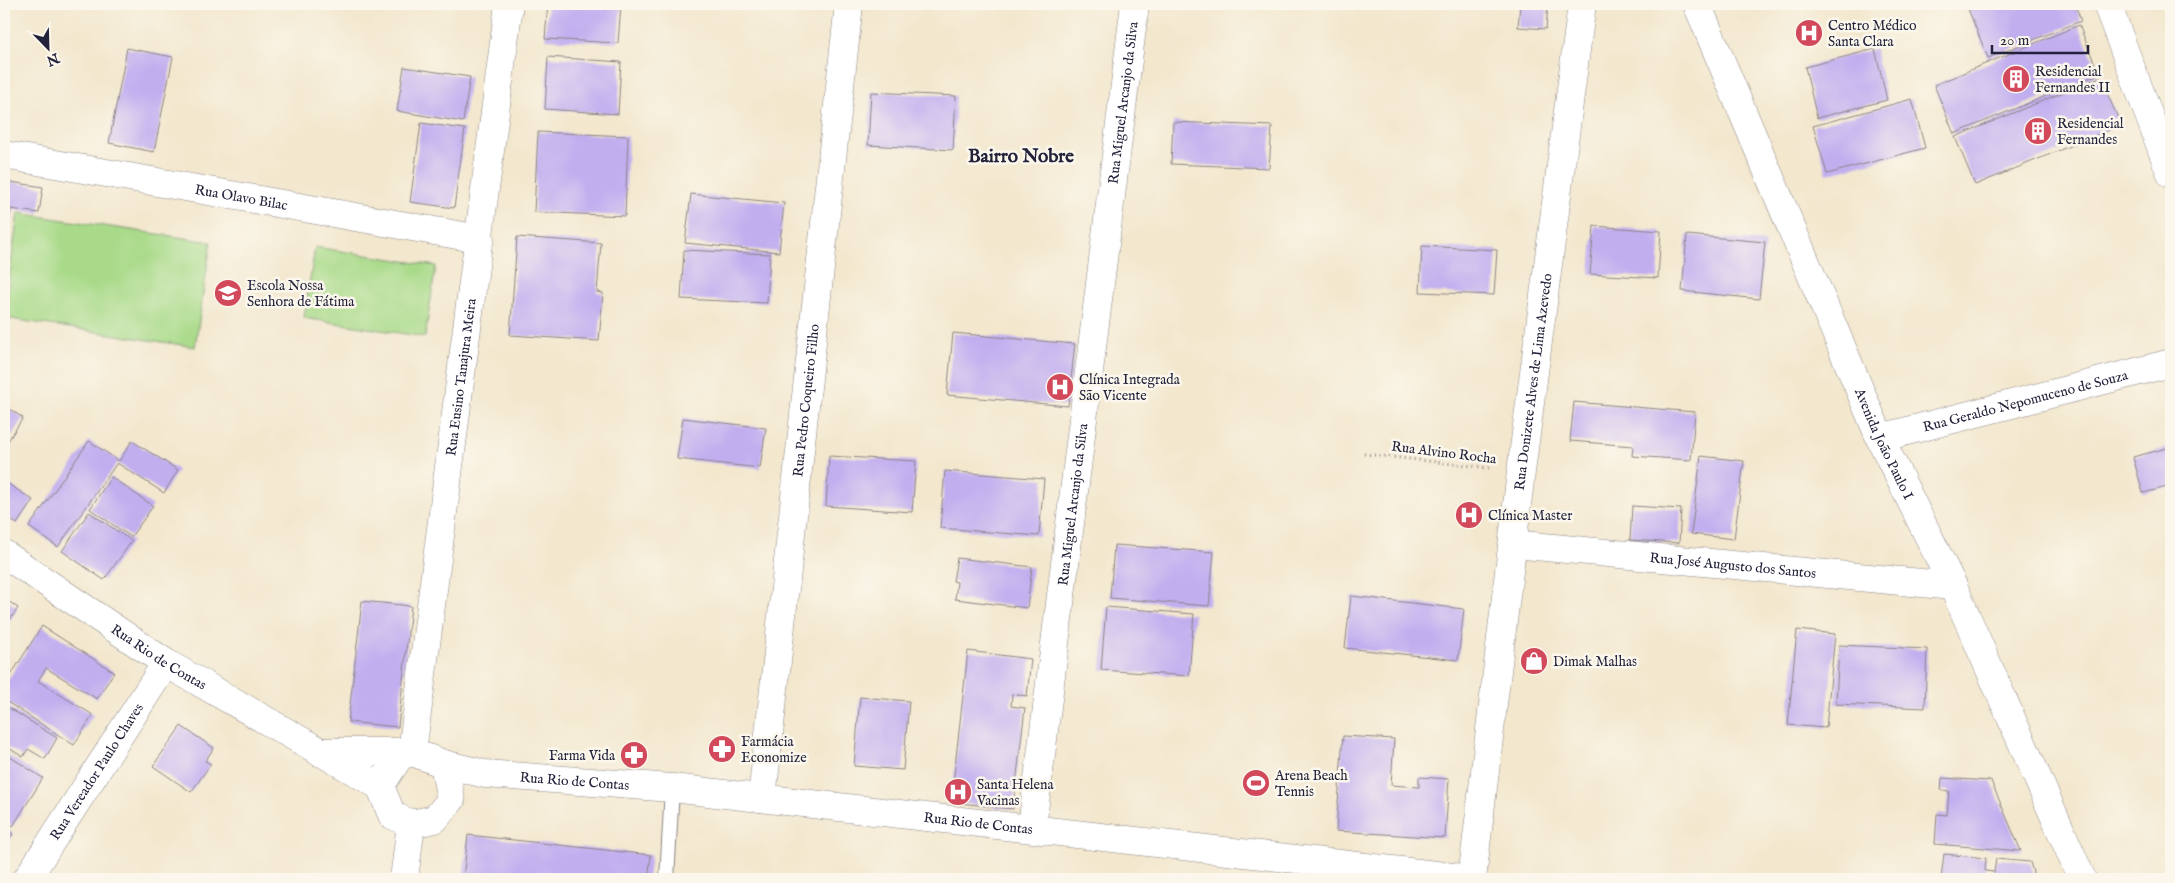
<svg xmlns="http://www.w3.org/2000/svg" width="2175" height="883" viewBox="0 0 2175 883" font-family="'IM FELL English',serif">
<style>
.green{fill:#a9da89;stroke:#667e62}
.building{fill:#c1aeef}
.lines{fill:none;stroke-linecap:round;stroke-linejoin:round}
.lane-casing{stroke:#8a8484;stroke-width:16}
.street-casing{stroke:#8a8484;stroke-width:29}
.secondary-casing{stroke:#8a8484;stroke-width:29}
.path{stroke:#8a8484;stroke-width:3;stroke-dasharray:1 4;stroke-linecap:butt}
.lane{stroke:#fff;stroke-width:14}
.street{stroke:#fff;stroke-width:28}
.secondary{stroke:#fff;stroke-width:28}
.labels{text-anchor:middle;stroke-width:5;stroke-linejoin:round;paint-order:stroke}
.poi-label{font-size:14px;fill:#22223b;stroke:#fbf7ec;text-anchor:start}
.street-label{font-size:14px;fill:#22223b;stroke:#fbf7ec}
.district-label{font-size:19px;font-weight:bold;fill:#22223b;stroke:#fbf7ec}
</style>
<rect width="100%" height="100%" fill="#fbf7ec"/>
<filter id="ink" filterUnits="userSpaceOnUse"><feTurbulence type="fractalNoise" baseFrequency=".02" numOctaves="2"/><feDisplacementMap in="SourceGraphic" scale="10" xChannelSelector="R" yChannelSelector="G"/><feConvolveMatrix kernelMatrix="1 2 1 2 8 2 1 2 1" color-interpolation-filters="sRGB"/></filter>
<filter id="wash" filterUnits="userSpaceOnUse"><feTurbulence type="fractalNoise" baseFrequency=".0096" numOctaves="4" result="noise"/><feDisplacementMap in="SourceGraphic" scale="20" xChannelSelector="R" yChannelSelector="G"/><feGaussianBlur stdDeviation="1.12" result="paint"/><feColorMatrix in="noise" values="0 0 0 0 0 0 0 0 0 0 0 0 0 0 0 0 0 1.4 0 .05"/><feComposite in="paint" operator="in"/></filter>
<g filter="url(#wash)">
<rect width="100%" height="100%" fill="#f3e7cd"/>
<g class="green">
<path d="M 18,213 L 211,242 L 195,347 L 4,318 Z"/>
<path d="M 315,247 L 436,266 L 425,337 L 304,318 Z"/>
</g>
<g id="blocks">
<g class="building">
<path d="M 548,4 L 621,4 L 618,43 L 545,39 Z"/>
<path d="M 1520,4 L 1548,4 L 1546,29 L 1518,27 Z"/>
<path d="M 1966,4 L 2075,4 L 2081,21 L 1988,58 Z"/>
<path d="M 2079,25 L 2099,74 L 1954,134 L 1934,85 Z"/>
<path d="M 127,48 L 173,57 L 154,152 L 109,143 Z"/>
<path d="M 1875,49 L 1887,100 L 1817,118 L 1805,67 Z"/>
<path d="M 548,57 L 621,62 L 618,114 L 545,109 Z"/>
<path d="M 404,67 L 470,77 L 463,122 L 397,111 Z"/>
<path d="M 2100,77 L 2121,125 L 1975,185 L 1955,137 Z"/>
<path d="M 871,92 L 956,96 L 953,150 L 868,145 Z"/>
<path d="M 1912,99 L 1925,148 L 1827,174 L 1813,126 Z"/>
<path d="M 1173,122 L 1272,126 L 1269,168 L 1171,164 Z"/>
<path d="M 421,123 L 465,129 L 454,208 L 410,202 Z"/>
<path d="M 538,132 L 628,136 L 625,216 L 534,212 Z"/>
<path d="M 4,181 L 43,187 L 39,213 L 11,209 L 8,231 L 4,230 Z"/>
<path d="M 691,194 L 784,203 L 779,252 L 685,243 Z"/>
<path d="M 1594,226 L 1661,231 L 1658,278 L 1590,274 Z"/>
<path d="M 1687,235 L 1765,242 L 1759,299 L 1682,291 Z"/>
<path d="M 517,237 L 601,243 L 597,292 L 603,293 L 599,341 L 510,335 Z"/>
<path d="M 1422,246 L 1497,250 L 1494,295 L 1420,292 Z"/>
<path d="M 684,250 L 770,254 L 767,303 L 681,299 Z"/>
<path d="M 953,333 L 1075,344 L 1068,406 L 947,395 Z"/>
<path d="M 1574,402 L 1695,412 L 1691,460 L 1632,456 L 1633,446 L 1570,441 Z"/>
<path d="M 4,405 L 23,418 L 4,447 Z"/>
<path d="M 683,418 L 766,428 L 760,468 L 677,459 Z"/>
<path d="M 89,441 L 119,461 L 132,441 L 178,470 L 164,493 L 117,463 L 58,547 L 29,527 Z"/>
<path d="M 2171,447 L 2171,486 L 2143,493 L 2133,457 Z"/>
<path d="M 829,456 L 916,461 L 912,512 L 826,506 Z"/>
<path d="M 1701,456 L 1744,461 L 1734,539 L 1691,534 Z"/>
<path d="M 945,471 L 1044,479 L 1039,536 L 940,528 Z"/>
<path d="M 111,477 L 153,506 L 131,537 L 90,509 Z"/>
<path d="M 4,481 L 33,500 L 17,524 L 4,515 Z"/>
<path d="M 1632,506 L 1681,509 L 1679,543 L 1630,540 Z"/>
<path d="M 89,512 L 132,541 L 104,580 L 62,551 Z"/>
<path d="M 1114,545 L 1214,552 L 1209,606 L 1110,598 Z"/>
<path d="M 957,558 L 1032,567 L 1027,608 L 955,599 L 957,582 L 953,581 Z"/>
<path d="M 1351,596 L 1464,609 L 1458,660 L 1345,648 Z"/>
<path d="M 4,598 L 18,608 L 4,629 Z"/>
<path d="M 362,601 L 411,606 L 398,727 L 348,722 Z"/>
<path d="M 1106,607 L 1194,614 L 1189,676 L 1101,670 Z"/>
<path d="M 42,626 L 114,672 L 97,699 L 46,668 L 38,681 L 93,715 L 74,745 L 4,700 L 4,686 Z"/>
<path d="M 1797,630 L 1835,634 L 1826,728 L 1788,725 Z"/>
<path d="M 1839,645 L 1927,649 L 1925,708 L 1836,704 Z"/>
<path d="M 968,651 L 1031,659 L 1027,696 L 1012,694 L 1011,706 L 1025,708 L 1013,809 L 951,802 Z"/>
<path d="M 860,697 L 909,701 L 903,770 L 854,766 Z"/>
<path d="M 4,705 L 57,738 L 45,759 L 28,749 L 23,757 L 4,745 Z"/>
<path d="M 181,726 L 214,748 L 205,761 L 211,764 L 191,792 L 153,766 Z"/>
<path d="M 1343,736 L 1394,739 L 1391,785 L 1419,787 L 1419,777 L 1449,779 L 1445,838 L 1336,831 Z"/>
<path d="M 4,753 L 43,778 L 13,826 L 4,820 Z"/>
<path d="M 1942,778 L 1991,781 L 2021,851 L 1935,844 L 1937,814 L 1947,815 L 1949,791 L 1941,790 Z"/>
<path d="M 4,827 L 13,834 L 4,846 Z"/>
<path d="M 468,835 L 651,855 L 648,879 L 463,879 Z"/>
<path d="M 1944,854 L 1986,858 L 1985,871 L 1994,872 L 1996,859 L 2030,862 L 2035,879 L 1941,879 Z"/>
</g>
</g>
</g>
<g filter="url(#ink)">
<use href="#blocks" fill-opacity="0" stroke="#8a8484" stroke-width="1"/>
<g class="lines">
<defs>
<path id="lane" d="M 667,879 L 672,788"/>
<g id="street">
<path d="M 2107,4 L 2171,174"/>
<path id="s1" d="M 4,155 L 480,239"/>
<path id="s2" d="M 1880,438 L 2171,363"/>
<path id="s3" d="M 1513,544 L 1953,586"/>
<path id="s4" d="M 412,752 L 509,4"/>
<path id="s5" d="M 762,798 L 849,4"/>
<path id="s6" d="M 1032,827 L 1135,4"/>
<path id="s7" d="M 27,879 L 166,663"/>
<path id="s8" d="M 1472,879 L 1521,472 L 1582,4"/>
</g>
<g id="secondary">
<path id="s9" d="M 1697,4 L 1880,438 L 1953,586 L 2082,879"/>
<path id="s10" d="M 4,554 L 166,663 L 380,786"/>
<path d="M 319,752 L 412,752"/>
<path d="M 412,752 L 444,764 L 451,800 L 435,819 L 411,824 L 392,815 L 380,786 L 400,756 Z"/>
<path id="s11" d="M 444,764 L 485,774 L 672,788 L 1471,879"/>
<path d="M 404,879 L 411,824"/>
</g>
</defs>
<use href="#lane" class="lane-casing"/>
<use href="#street" class="street-casing"/>
<use href="#secondary" class="secondary-casing"/>
<path class="path" d="M 1364,454 L 1490,468"/>
<use href="#lane" class="lane"/>
<use href="#street" class="street"/>
<use href="#secondary" class="secondary"/>
</g>
</g>
<defs>
<symbol id="hospital-disc" viewBox="-11 -11 22 22"><circle r="9.5" fill="#d1495b" stroke="#fbf7ec"/><path d="M-5-5h3v3.5h4V-5h3V5h-3V1.5h-4V5h-3Z" fill="#fff"/></symbol>
<symbol id="building-disc" viewBox="-11 -11 22 22"><circle r="9.5" fill="#d1495b" stroke="#fbf7ec"/><path d="M-4-6H4V6H1V3H-1V6H-4ZM-2.5-4.3h1.7v1.8h-1.7ZM.8-4.3h1.7v1.8H.8ZM-2.5-1h1.7V.8h-1.7ZM.8-1h1.7V.8H.8Z" fill="#fff"/></symbol>
<symbol id="school-disc" viewBox="-11 -11 22 22"><circle r="9.5" fill="#d1495b" stroke="#fbf7ec"/><path d="M0-5L7-2L0 1L-7-2ZM-4 1L0 2.5L4 1V4Q0 6-4 4Z" fill="#fff"/></symbol>
<symbol id="shop-disc" viewBox="-11 -11 22 22"><circle r="9.5" fill="#d1495b" stroke="#fbf7ec"/><path d="M-5-2.5h2.3a2.7 3.5 0 0 1 5.4 0H5L5.5 6h-11ZM-1.5-2.5h3a1.5 2.3 0 0 0-3 0Z" fill="#fff"/></symbol>
<symbol id="pharmacy-disc" viewBox="-11 -11 22 22"><circle r="9.5" fill="#d1495b" stroke="#fbf7ec"/><path d="M-2-6h4v4h4v4h-4v4h-4v-4h-4v-4h4Z" fill="#fff"/></symbol>
<symbol id="stadium-disc" viewBox="-11 -11 22 22"><circle r="9.5" fill="#d1495b" stroke="#fbf7ec"/><path d="M0-5a6.5 5 0 1 0 0 10a6.5 5 0 1 0 0-10ZM-3.5-1.8h7v3.6h-7Z" fill="#fff"/></symbol>
</defs>
<g fill-rule="evenodd">
<use href="#hospital-disc" x="1793" y="17" width="32" height="32"/>
<use href="#building-disc" x="2000" y="63" width="32" height="32"/>
<use href="#building-disc" x="2022" y="115" width="32" height="32"/>
<use href="#school-disc" x="212" y="277" width="32" height="32"/>
<use href="#hospital-disc" x="1044" y="371" width="32" height="32"/>
<use href="#hospital-disc" x="1453" y="499" width="32" height="32"/>
<use href="#shop-disc" x="1518" y="645" width="32" height="32"/>
<use href="#pharmacy-disc" x="706" y="733" width="32" height="32"/>
<use href="#pharmacy-disc" x="618" y="739" width="32" height="32"/>
<use href="#stadium-disc" x="1240" y="767" width="32" height="32"/>
<use href="#hospital-disc" x="942" y="776" width="32" height="32"/>
</g>
<g class="labels">
<g class="poi-label">
<text x="1828" y="30">Centro Médico<tspan x="1828" dy="16">Santa Clara</tspan></text>
<text x="2035" y="76">Residencial<tspan x="2035" dy="16">Fernandes II</tspan></text>
<text x="2057" y="128">Residencial<tspan x="2057" dy="16">Fernandes</tspan></text>
<text x="247" y="290">Escola Nossa<tspan x="247" dy="16">Senhora de Fátima</tspan></text>
<text x="1079" y="384">Clínica Integrada<tspan x="1079" dy="16">São Vicente</tspan></text>
<text x="1488" y="520">Clínica Master</text>
<text x="1553" y="666">Dimak Malhas</text>
<text x="741" y="746">Farmácia<tspan x="741" dy="16">Economize</tspan></text>
<text x="615" y="760" text-anchor="end">Farma Vida</text>
<text x="1275" y="780">Arena Beach<tspan x="1275" dy="16">Tennis</tspan></text>
<text x="977" y="789">Santa Helena<tspan x="977" dy="16">Vacinas</tspan></text>
</g>
<g class="street-label">
<text dy="5" stroke="none"><textPath href="#s6" startOffset="730">Rua Miguel Arcanjo da Silva</textPath></text>
<text dy="5" stroke="none"><textPath href="#s1" startOffset="241">Rua Olavo Bilac</textPath></text>
<text dy="5" stroke="none"><textPath href="#s4" startOffset="378">Rua Eusino Tanajura Meira</textPath></text>
<text dy="5" stroke="none"><textPath href="#s8" startOffset="501">Rua Donizete Alves de Lima Azevedo</textPath></text>
<text dy="5" stroke="none"><textPath href="#s2" startOffset="150">Rua Geraldo Nepomuceno de Souza</textPath></text>
<text dy="5" stroke="none"><textPath href="#s5" startOffset="400">Rua Pedro Coqueiro Filho</textPath></text>
<text dy="5" stroke="none"><textPath href="#s9" startOffset="478">Avenida João Paulo I</textPath></text>
<text transform="translate(1444 452) rotate(7)" y="5">Rua Alvino Rocha</text>
<text dy="5" stroke="none"><textPath href="#s6" startOffset="325">Rua Miguel Arcanjo da Silva</textPath></text>
<text dy="5" stroke="none"><textPath href="#s3" startOffset="221">Rua José Augusto dos Santos</textPath></text>
<text dy="5" stroke="none"><textPath href="#s10" startOffset="186">Rua Rio de Contas</textPath></text>
<text dy="5" stroke="none"><textPath href="#s7" startOffset="128">Rua Vereador Paulo Chaves</textPath></text>
<text dy="5" stroke="none"><textPath href="#s11" startOffset="132">Rua Rio de Contas</textPath></text>
<text dy="5" stroke="none"><textPath href="#s11" startOffset="538">Rua Rio de Contas</textPath></text>
</g>
<g class="district-label">
<text x="1021" y="162">Bairro Nobre</text>
</g>
</g>
<rect width="2175" height="883" fill="none" stroke="#fbf7ec" stroke-width="20"/>
<g transform="translate(48 48) rotate(157)" stroke="#fbf7ec" stroke-width="4" paint-order="stroke">
<path d="M0-4L9 19L0 12L-9 19Z" fill="#22223b"/>
<text y="-8" font-size="14" font-weight="bold" text-anchor="middle" fill="#22223b">N</text>
</g>
<path d="M1992 45v8h96v-8" fill="none" stroke="#22223b" stroke-width="2.5"/>
<text x="2000" y="45" font-size="15" fill="#22223b" stroke="#fbf7ec" stroke-width="4" paint-order="stroke">20 m</text>
</svg>
